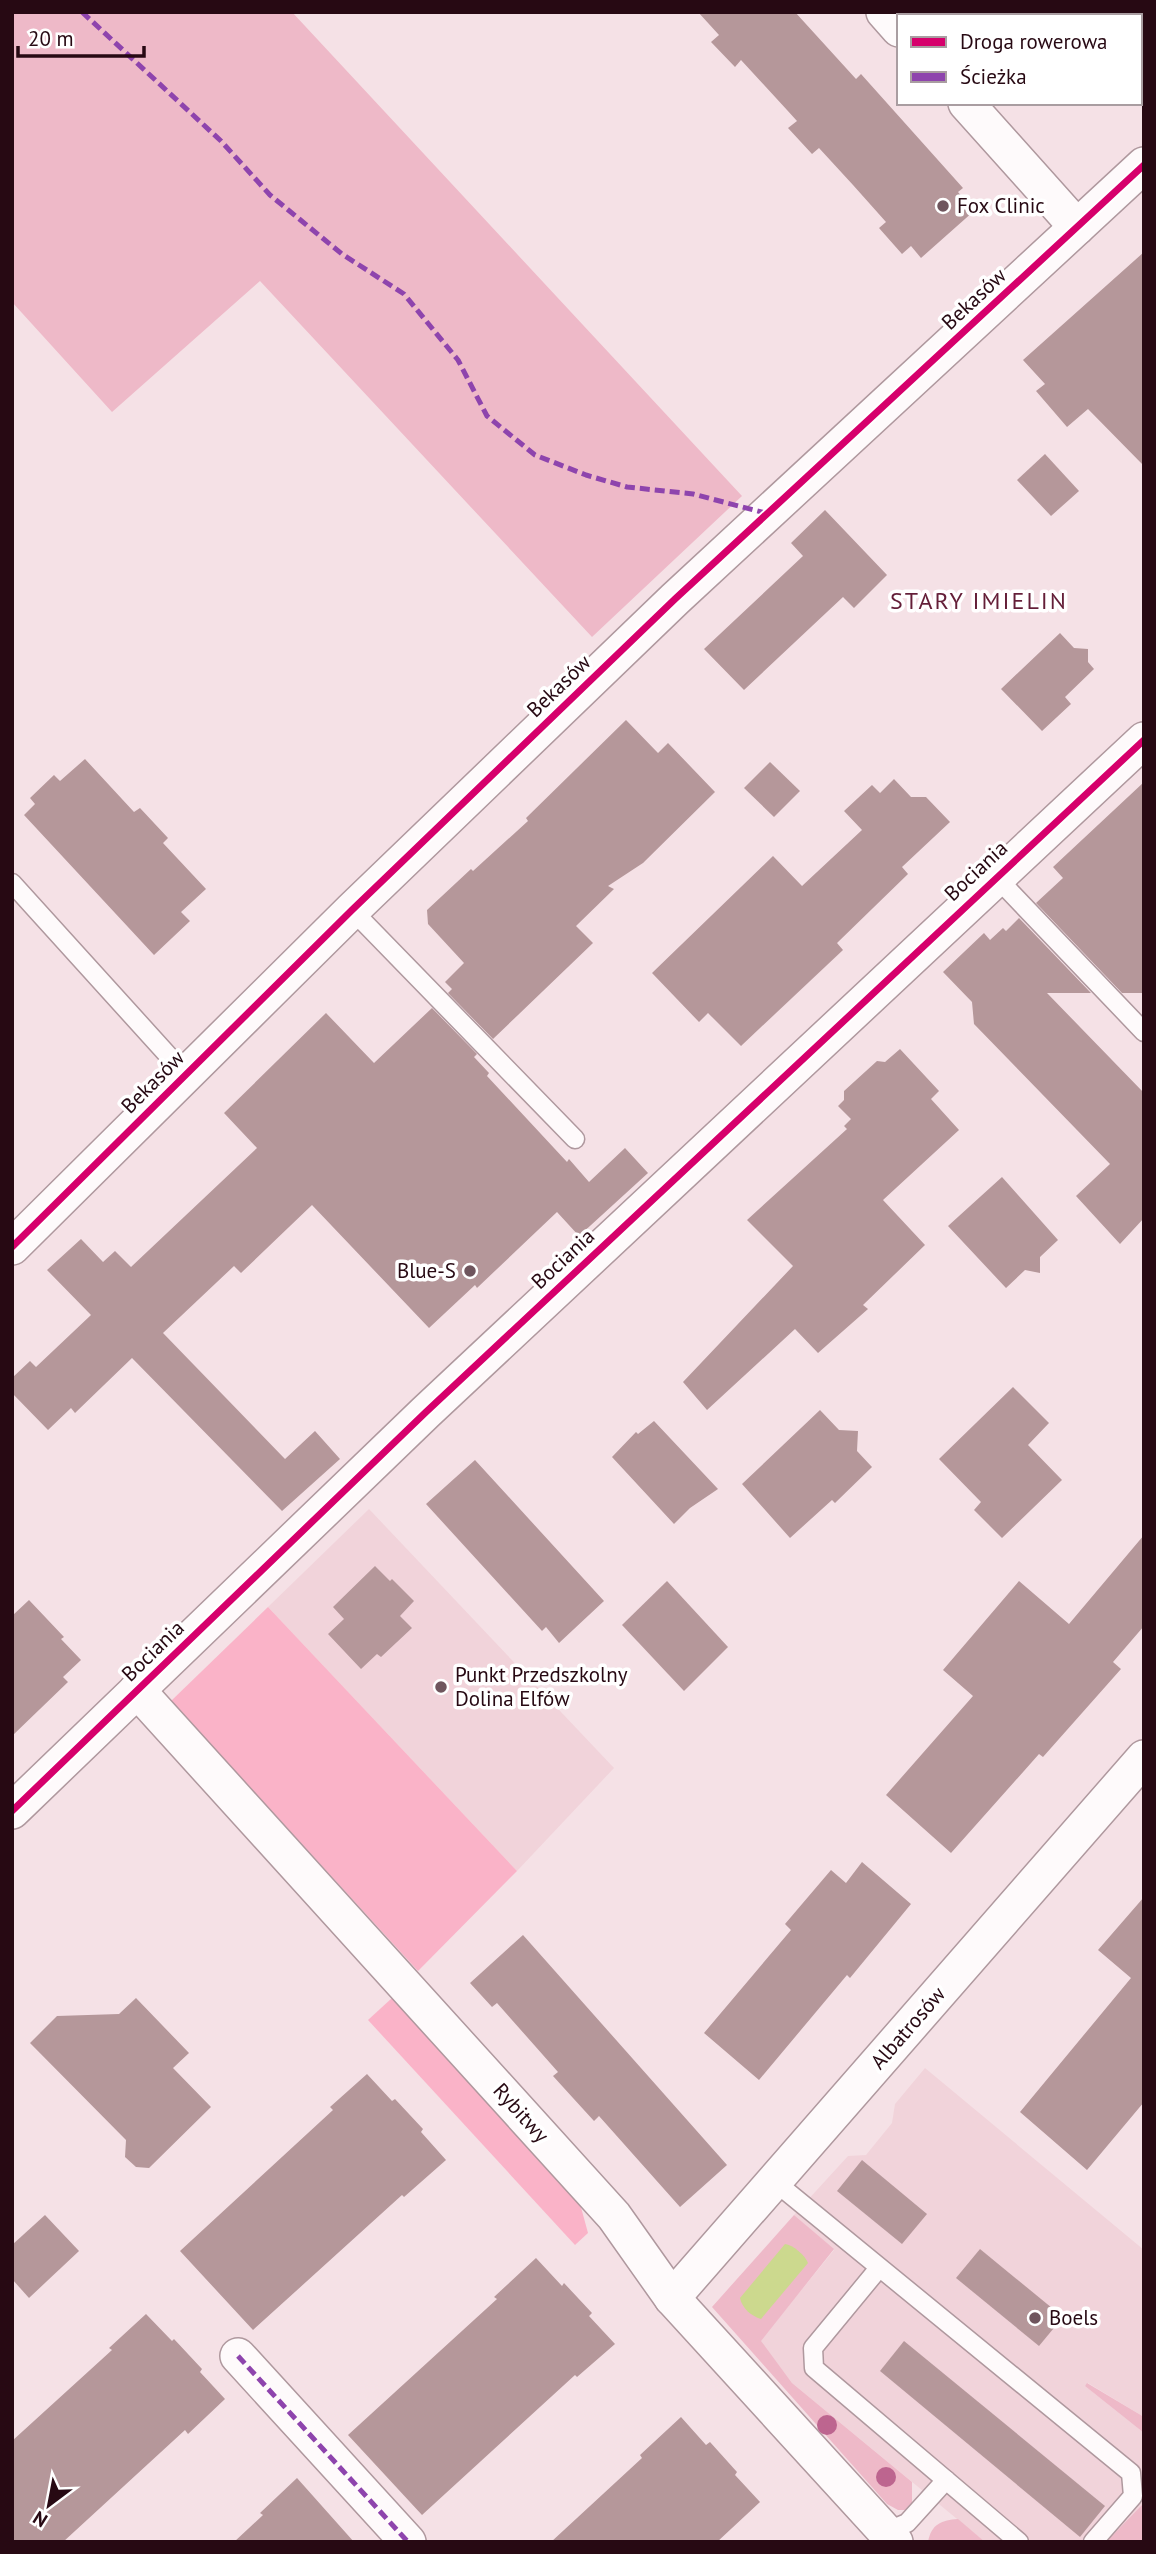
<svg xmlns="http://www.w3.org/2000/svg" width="1156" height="2554" viewBox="0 0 1156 2554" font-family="'PT Sans',sans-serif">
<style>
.built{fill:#f1d3da}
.green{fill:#eeb9c8}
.forest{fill:#fab3c8}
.water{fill:#ccd98e}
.building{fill:#b5979a}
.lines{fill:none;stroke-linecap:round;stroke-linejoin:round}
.service-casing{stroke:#af989e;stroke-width:21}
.minor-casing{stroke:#af989e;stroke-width:38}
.service{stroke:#fefafb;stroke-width:18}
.minor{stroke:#fefafb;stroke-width:35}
.quiet{stroke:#8e44ad;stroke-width:5;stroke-dasharray:10 5;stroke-linecap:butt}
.cycleway-casing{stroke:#fff;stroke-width:11}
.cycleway{stroke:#d6006c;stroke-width:7}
.tree{fill:#bd658f}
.poi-dot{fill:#6f555d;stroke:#fff;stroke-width:2.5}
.labels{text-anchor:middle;stroke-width:7;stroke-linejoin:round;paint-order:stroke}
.poi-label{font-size:21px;fill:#270913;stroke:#fff;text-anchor:start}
.street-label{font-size:21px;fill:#270913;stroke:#fff}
.quarter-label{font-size:24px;letter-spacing:2px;fill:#641e38;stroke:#fff}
</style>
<rect width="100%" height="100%" fill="#f5e1e6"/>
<g class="built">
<path d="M 369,1509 L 614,1768 L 517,1871 L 268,1607 Z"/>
<path d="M 925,2068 L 1144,2250 L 1144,2417 L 1088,2383 L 1085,2386 L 1144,2433 L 1144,2503 L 1106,2542 L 985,2542 L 792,2383 L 760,2341 L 834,2250 L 794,2215 L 848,2156 L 866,2155 L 892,2123 L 895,2104 Z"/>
</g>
<g class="green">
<path d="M 12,12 L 292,12 L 742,496 L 592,637 L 260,281 L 112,412 L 12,302 Z"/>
<path d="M 794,2215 L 834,2249 L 761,2341 L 792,2383 L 912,2482 L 912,2503 L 905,2510 L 898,2510 L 887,2504 L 712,2307 Z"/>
<path d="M 1087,2383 L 1144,2417 L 1144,2433 L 1085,2386 Z"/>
<path d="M 1144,2503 L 1144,2542 L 1106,2542 L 1140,2507 Z"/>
<path d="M 958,2519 L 985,2542 L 928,2542 C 931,2524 942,2520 958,2519 Z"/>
</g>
<g class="forest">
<path d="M 268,1607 L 517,1871 L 418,1971 L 171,1701 Z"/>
<path d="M 392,1998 L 579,2200 L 588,2233 L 575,2245 L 368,2020 Z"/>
</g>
<path class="water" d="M 785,2244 C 793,2245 805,2255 808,2263 L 761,2319 C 751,2316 742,2308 740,2298 Z"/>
<g class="building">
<path d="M 698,12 L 795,12 L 856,79 L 861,74 L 963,188 L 958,192 L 974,211 L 921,258 L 911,246 L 902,254 L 879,228 L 886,222 L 853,185 L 819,148 L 812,154 L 788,128 L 797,121 L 787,110 L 741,60 L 735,67 L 711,42 L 719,35 Z"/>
<path d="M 1144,252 L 1144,466 L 1088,409 L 1067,427 L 1036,391 L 1045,384 L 1023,360 Z"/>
<path d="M 1045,454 L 1079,491 L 1051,516 L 1017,480 Z"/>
<path d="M 825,510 L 887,575 L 854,608 L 843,597 L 744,690 L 704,649 L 803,556 L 791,543 Z"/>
<path d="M 1060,633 L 1074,648 L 1088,649 L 1088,662 L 1094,669 L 1065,697 L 1071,704 L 1042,731 L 1001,689 Z"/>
<path d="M 626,720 L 658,753 L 668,743 L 715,792 L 643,863 L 608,886 L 614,889 L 576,926 L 593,943 L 493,1039 L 448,993 L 452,989 L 445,982 L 464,963 L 428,924 L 427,910 L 471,869 L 473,871 L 528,821 L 526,818 Z"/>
<path d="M 85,759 L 134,812 L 140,808 L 168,838 L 163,843 L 206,889 L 181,912 L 190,921 L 154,955 L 24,815 L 35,804 L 30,798 L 54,775 L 60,781 Z"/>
<path d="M 770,762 L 800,791 L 774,817 L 744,788 Z"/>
<path d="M 894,779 L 911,797 L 926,797 L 950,822 L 902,867 L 908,874 L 837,943 L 843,950 L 741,1046 L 708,1013 L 699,1022 L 652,973 L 773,856 L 802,886 L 862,830 L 844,811 L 872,785 L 880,793 Z"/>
<path d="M 1144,782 L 1144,993 L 1122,993 L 1036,903 L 1063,878 L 1053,867 Z"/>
<path d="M 1019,918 L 1091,993 L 1047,993 L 1144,1093 L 1144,1218 L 1120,1244 L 1076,1196 L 1110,1164 L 974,1024 L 972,1002 L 943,972 L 984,933 L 990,940 L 1003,928 L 1006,931 Z"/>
<path d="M 432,1008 L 477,1054 L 474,1057 L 489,1073 L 487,1076 L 567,1162 L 569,1159 L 589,1182 L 625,1148 L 648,1173 L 579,1236 L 557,1212 L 477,1288 L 475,1285 L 429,1328 L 312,1205 L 241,1273 L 234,1266 L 163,1333 L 285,1459 L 315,1431 L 340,1459 L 282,1511 L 132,1358 L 75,1413 L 71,1408 L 48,1430 L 12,1393 L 12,1378 L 30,1361 L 36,1367 L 91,1315 L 47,1270 L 81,1239 L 103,1262 L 115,1251 L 131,1267 L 257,1148 L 224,1113 L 326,1013 L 374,1063 Z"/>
<path d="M 900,1049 L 939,1091 L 931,1099 L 959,1130 L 883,1200 L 925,1245 L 863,1305 L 868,1309 L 818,1353 L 795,1329 L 707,1410 L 683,1382 L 793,1266 L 747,1220 L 847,1129 L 844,1126 L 851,1119 L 838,1106 L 844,1100 L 844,1091 L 877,1061 L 885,1062 Z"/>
<path d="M 1002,1177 L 1058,1240 L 1040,1257 L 1040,1273 L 1025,1270 L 1006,1288 L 948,1226 Z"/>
<path d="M 1013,1387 L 1049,1423 L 1028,1445 L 1062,1480 L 1002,1538 L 974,1510 L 981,1502 L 939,1459 Z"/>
<path d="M 820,1410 L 839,1430 L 858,1431 L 857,1451 L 872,1467 L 835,1503 L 832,1500 L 790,1538 L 742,1484 Z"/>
<path d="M 654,1421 L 718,1489 L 690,1508 L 674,1524 L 612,1457 L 636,1432 L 638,1434 Z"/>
<path d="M 475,1460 L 604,1601 L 559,1643 L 546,1627 L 542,1631 L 426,1504 Z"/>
<path d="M 1144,1535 L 1144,1626 L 1113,1662 L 1121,1669 L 1043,1757 L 1039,1754 L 951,1853 L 886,1795 L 973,1696 L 943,1670 L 1019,1581 L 1069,1624 Z"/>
<path d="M 375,1566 L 390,1581 L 392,1579 L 414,1601 L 400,1616 L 412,1628 L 381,1657 L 377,1654 L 361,1669 L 328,1634 L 344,1619 L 333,1607 Z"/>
<path d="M 667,1581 L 728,1647 L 684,1691 L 622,1625 Z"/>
<path d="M 29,1600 L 64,1637 L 61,1639 L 81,1660 L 63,1677 L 68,1682 L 12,1736 L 12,1616 Z"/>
<path d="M 862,1862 L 911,1904 L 850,1978 L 847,1975 L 759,2080 L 704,2033 L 791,1930 L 785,1924 L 831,1870 L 846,1883 Z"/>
<path d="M 1144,1897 L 1144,2102 L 1087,2170 L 1020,2112 L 1131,1978 L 1098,1950 Z"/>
<path d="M 523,1935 L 727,2165 L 680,2207 L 599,2116 L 594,2121 L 573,2098 L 553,2076 L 558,2072 L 497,2003 L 492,2007 L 470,1983 Z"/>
<path d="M 136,1998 L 189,2053 L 173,2068 L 211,2107 L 149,2168 L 136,2167 L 125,2157 L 126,2140 L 30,2043 L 57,2016 L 119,2014 Z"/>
<path d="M 367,2074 L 392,2101 L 395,2099 L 423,2129 L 421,2132 L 446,2160 L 404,2197 L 402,2195 L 253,2330 L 180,2251 L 333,2110 L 330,2107 Z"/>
<path d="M 862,2160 L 927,2214 L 902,2244 L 837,2191 Z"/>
<path d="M 45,2215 L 79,2251 L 29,2298 L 12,2279 L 12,2245 Z"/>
<path d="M 980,2249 L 1063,2317 L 1039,2346 L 956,2278 Z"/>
<path d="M 536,2258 L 562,2286 L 564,2283 L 592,2313 L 589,2316 L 615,2344 L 577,2377 L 575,2375 L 422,2515 L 348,2435 L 497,2299 L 494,2297 Z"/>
<path d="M 146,2314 L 172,2341 L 174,2339 L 202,2369 L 200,2372 L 225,2399 L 188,2434 L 185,2430 L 63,2542 L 12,2542 L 12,2441 L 112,2350 L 109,2348 Z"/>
<path d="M 904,2341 L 1105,2506 L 1080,2537 L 880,2371 Z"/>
<path d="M 681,2417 L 706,2445 L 710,2442 L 737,2472 L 735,2475 L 760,2502 L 717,2542 L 551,2542 L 642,2458 L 640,2455 Z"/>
<path d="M 297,2478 L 354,2542 L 234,2542 L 263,2515 L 260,2513 Z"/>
</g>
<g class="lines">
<defs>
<g id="service">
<path d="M 996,877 L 1144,1032"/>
<path d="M 12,883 L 185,1074"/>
<path d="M 352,910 L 575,1139"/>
<path d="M 774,2181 L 1131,2473 L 1133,2496 L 1093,2542"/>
<path d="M 879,2268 L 813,2348 L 814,2368 L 1019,2542"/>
<path d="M 883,2533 L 907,2523 L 946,2480"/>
</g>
<g id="minor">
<path d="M 884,12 L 899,29"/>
<path d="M 966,103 L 1077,227"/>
<path d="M 12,1247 L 352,910 L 675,599 L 1144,165"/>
<path d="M 137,1690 L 614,2216 L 672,2298 L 895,2542"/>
<path d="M 12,1811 L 426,1412 L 1144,740"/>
<path d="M 672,2298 L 1144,1758"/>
<path d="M 238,2356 L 408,2542"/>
</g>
</defs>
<use href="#service" class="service-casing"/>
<use href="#minor" class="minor-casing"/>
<use href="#service" class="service"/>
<use href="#minor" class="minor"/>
<g class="quiet">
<path d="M 82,12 L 221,141 L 270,195 L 342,254 L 404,294 L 458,360 L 487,416 L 535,455 L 586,475 L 627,487 L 693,494 L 769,514"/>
<path d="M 238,2356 L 408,2542"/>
</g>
<defs>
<g id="cycleway">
<path d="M 12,1247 L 352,910 L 675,599 L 1144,165"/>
<path d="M 12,1811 L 426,1412 L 1144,740"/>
</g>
</defs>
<use href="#cycleway" class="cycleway-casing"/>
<use href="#cycleway" class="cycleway"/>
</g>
<g class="tree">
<circle cx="827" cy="2425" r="10"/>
<circle cx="886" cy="2477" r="10"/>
</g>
<g class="poi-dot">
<circle cx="943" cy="206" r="7"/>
<circle cx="470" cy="1271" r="7"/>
<circle cx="441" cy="1687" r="7"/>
<circle cx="1035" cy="2318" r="7"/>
</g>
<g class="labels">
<g class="poi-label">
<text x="957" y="213">Fox Clinic</text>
<text x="456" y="1278" text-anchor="end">Blue-S</text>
<text x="455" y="1682">Punkt Przedszkolny<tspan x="455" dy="24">Dolina Elfów</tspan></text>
<text x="1049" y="2325">Boels</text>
</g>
<g class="street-label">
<text transform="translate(974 299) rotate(-43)" y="7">Bekasów</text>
<text transform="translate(559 686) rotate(-44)" y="7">Bekasów</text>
<text transform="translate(976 871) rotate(-43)" y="7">Bociania</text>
<text transform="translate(153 1082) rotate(-45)" y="7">Bekasów</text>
<text transform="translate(563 1259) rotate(-43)" y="7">Bociania</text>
<text transform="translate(153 1651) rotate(-44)" y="7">Bociania</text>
<text transform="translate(908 2028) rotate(-49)" y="7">Albatrosów</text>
<text transform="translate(521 2113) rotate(48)" y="7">Rybitwy</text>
</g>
<g class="quarter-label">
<text x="979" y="609">STARY IMIELIN</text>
</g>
</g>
<rect width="1156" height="2554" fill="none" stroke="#270913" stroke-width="28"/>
<rect x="897" y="14" width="245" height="91" fill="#ffffff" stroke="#a99da1" stroke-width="2"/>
<rect x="911" y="37" width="35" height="10" fill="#d6006c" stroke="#a99da1" stroke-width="2"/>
<text x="960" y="49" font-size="21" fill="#270913">Droga rowerowa</text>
<rect x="911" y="72" width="35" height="10" fill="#8e44ad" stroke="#a99da1" stroke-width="2"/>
<text x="960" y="84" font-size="21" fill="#270913">Ścieżka</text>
<g transform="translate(49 2505) rotate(212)" stroke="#ffffff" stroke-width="5" paint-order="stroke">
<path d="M0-5L12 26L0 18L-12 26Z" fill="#270913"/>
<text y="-10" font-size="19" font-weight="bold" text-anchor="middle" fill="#270913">N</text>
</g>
<path d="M18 46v10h126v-10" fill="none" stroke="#270913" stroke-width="3.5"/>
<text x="28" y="46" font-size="21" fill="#270913" stroke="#ffffff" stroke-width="5" paint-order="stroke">20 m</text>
</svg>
